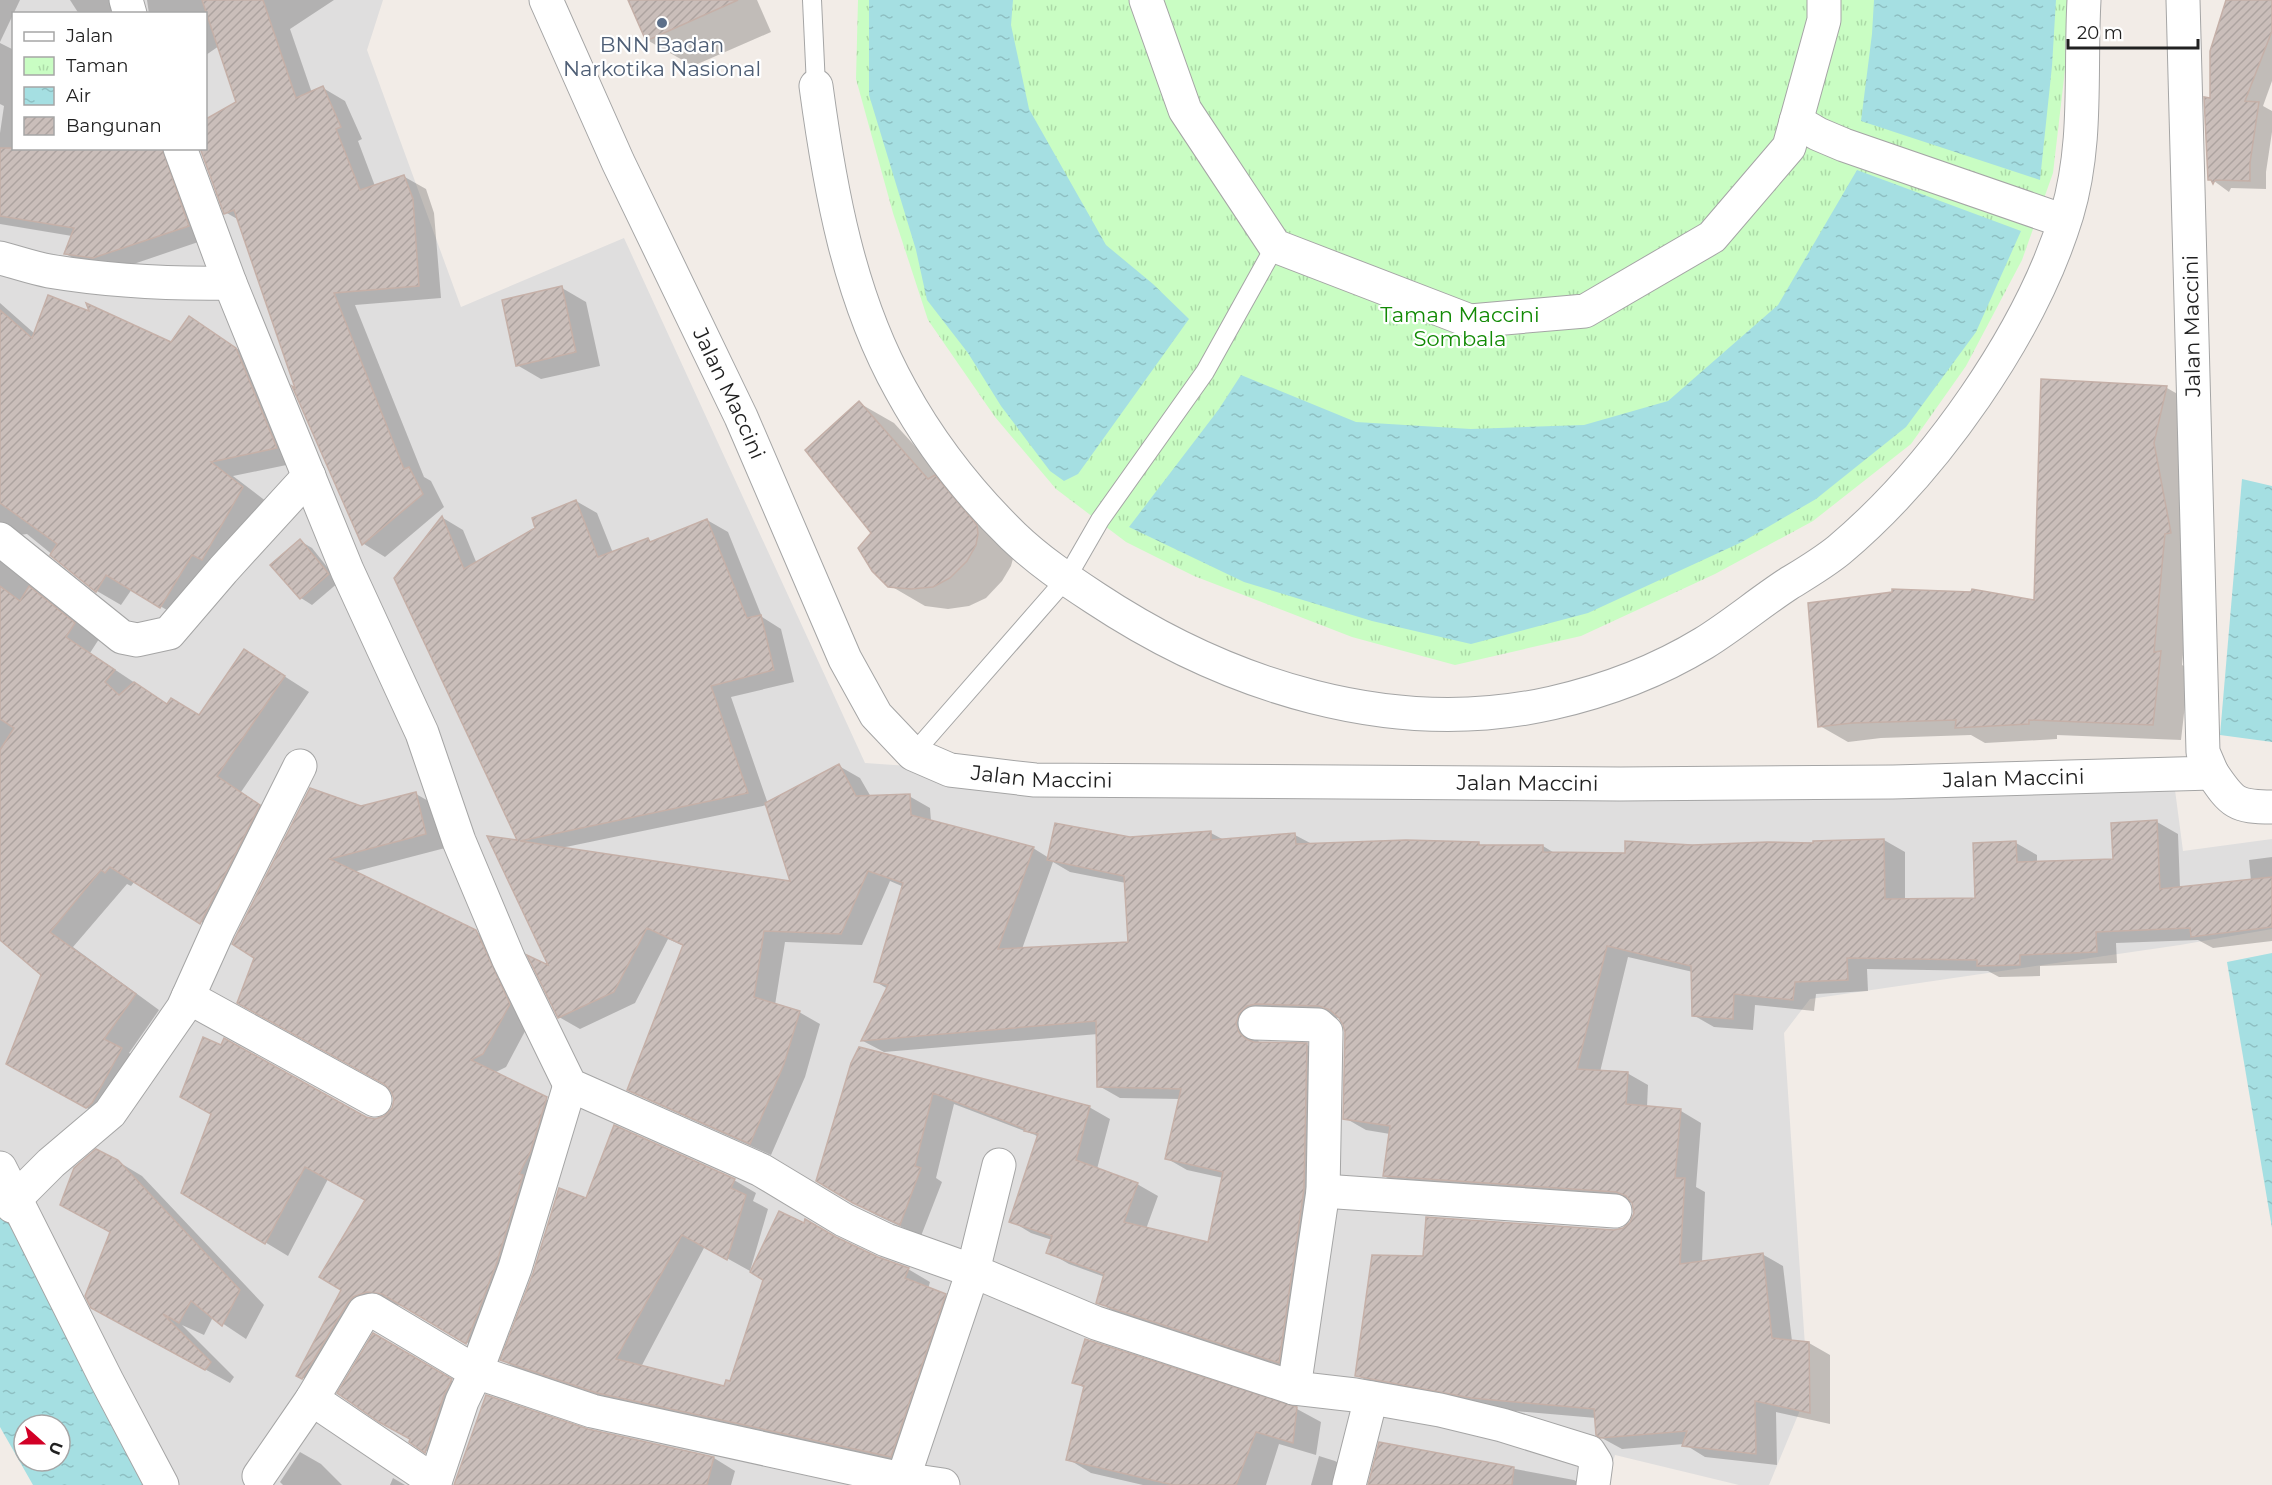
<svg xmlns="http://www.w3.org/2000/svg" width="2272" height="1485" viewBox="0 0 2272 1485" font-family="Montserrat,sans-serif">
<style>
.residential{fill:#dfdede;fill-rule:evenodd}
.park{fill:url(#park-tufts)}
.water{fill:url(#water-ripples);fill-rule:evenodd}
.shadow{fill:#0003;fill-rule:evenodd}
.building{fill:url(#building-hatch);stroke:#c5b0a8;stroke-width:1.5}
.lines{fill:none;stroke-linecap:round;stroke-linejoin:round}
.lane-casing{stroke:#a5a5a5;stroke-width:20}
.street-casing{stroke:#a5a5a5;stroke-width:35}
.lane{stroke:#fff;stroke-width:18}
.street{stroke:#fff;stroke-width:33}
.service-dot{fill:#5c6f8a;stroke:#fff;stroke-width:2}
.labels{text-anchor:middle;stroke-width:4.5;stroke-linejoin:round;paint-order:stroke}
.service-label{font-size:21px;fill:#4e5e75;stroke:#fff}
.park-label{font-size:21px;fill:#128a05;stroke:#fff}
.street-label{font-size:21px;fill:#212121;stroke:#fff}
</style>
<defs>
<pattern id="park-tufts" width="24" height="20" patternUnits="userSpaceOnUse" patternTransform="scale(1.5)"><rect width="24" height="20" fill="#c9fdc3"/><path d="M3 7l-1-3M5 7V3M7 7l1-3M15 17l-1-3M17 17v-4M19 17l1-3" fill="none" stroke="#acd9a7"/></pattern>
<pattern id="water-ripples" width="26" height="14" patternUnits="userSpaceOnUse" patternTransform="scale(1.5)"><rect width="26" height="14" fill="#a5dfe2"/><path d="M2 4q2-2 4 0t4 0M15 11q2-2 4 0t4 0" fill="none" stroke="#8ebfc2"/></pattern>
<pattern id="building-hatch" width="6" height="6" patternUnits="userSpaceOnUse" patternTransform="scale(1.5)"><rect width="6" height="6" fill="#cabeba"/><path d="M-1 1l2-2M0 6l6-6M5 7l2-2" fill="none" stroke="#ada3a0"/></pattern>
</defs>
<rect width="100%" height="100%" fill="#f2ece7"/>
<path class="residential" d="M 0,0 L 383,0 L 367,50 L 461,307 L 624,238 L 865,763 L 1183,785 L 2175,790 L 2183,851 L 2272,839 L 2272,929 L 2180,945 L 1810,999 L 1784,1033 L 1808,1391 L 1769,1485 L 1739,1485 L 1615,1455 L 1606,1485 L 150,1485 L 0,1197 ZM 14,14 L 206,14 L 206,148 L 14,148 Z"/>
<path class="park" d="M 858,0 L 2069,0 L 2068,44 L 2053,173 L 2022,260 L 1966,366 L 1911,444 L 1813,521 L 1715,574 L 1581,636 L 1455,665 L 1352,637 L 1194,576 L 1126,542 L 1056,489 L 995,417 L 928,320 L 893,213 L 856,79 Z"/>
<g class="water">
<path d="M 869,0 L 1013,0 L 1011,25 L 1029,109 L 1106,245 L 1153,284 L 1189,319 L 1078,474 L 1064,481 L 1050,471 L 1001,406 L 968,353 L 927,300 L 916,250 L 869,95 Z"/>
<path d="M 1874,0 L 2056,0 L 2052,66 L 2040,180 L 1861,121 L 1872,34 Z"/>
<path d="M 1857,170 L 2021,231 L 1976,332 L 1906,427 L 1816,499 L 1742,542 L 1588,613 L 1471,644 L 1372,621 L 1244,582 L 1129,527 L 1219,409 L 1241,375 L 1356,422 L 1471,429 L 1584,425 L 1668,401 L 1778,305 Z"/>
<path d="M 2242,479 L 2272,486 L 2272,742 L 2220,735 Z"/>
<path d="M 2272,953 L 2272,1228 L 2227,962 Z"/>
<path d="M 0,1190 L 148,1485 L 33,1485 L 0,1427 ZM 24,1425 L 60,1425 L 60,1461 L 24,1461 Z"/>
</g>
<g class="shadow">
<path d="M 0,0 L 20,0 L 0,42 Z"/>
<path d="M 70,0 L 134,0 L 130,14 L 79,14 Z"/>
<path d="M 147,0 L 334,0 L 290,29 L 312,93 L 323,88 L 345,101 L 362,139 L 358,141 L 375,186 L 403,176 L 426,189 L 434,213 L 441,298 L 355,305 L 424,477 L 431,481 L 444,507 L 385,557 L 364,544 L 298,391 L 239,220 L 225,212 L 206,148 L 206,121 L 238,103 L 219,46 L 206,55 L 206,14 L 149,14 Z"/>
<path d="M 630,0 L 757,0 L 771,32 L 693,66 L 647,40 Z"/>
<path d="M 2227,0 L 2272,0 L 2272,81 L 2263,106 L 2272,111 L 2272,132 L 2266,172 L 2266,189 L 2231,188 L 2229,192 L 2214,181 L 2212,100 Z"/>
<path d="M 0,43 L 14,50 L 14,148 L 177,148 L 210,238 L 116,270 L 87,266 L 66,254 L 72,236 L 0,224 L 0,133 L 4,106 L 0,104 Z"/>
<path d="M 562,288 L 586,302 L 600,366 L 541,379 L 517,365 Z"/>
<path d="M 0,303 L 35,334 L 172,343 L 189,318 L 261,364 L 301,462 L 233,476 L 267,502 L 185,621 L 132,589 L 121,605 L 97,591 L 27,534 L 19,535 L 99,639 L 90,653 L 168,705 L 200,717 L 245,651 L 309,692 L 241,792 L 284,821 L 226,937 L 135,881 L 131,886 L 127,884 L 73,947 L 159,1010 L 129,1053 L 146,1063 L 112,1122 L 33,1078 L 42,974 L 0,938 Z"/>
<path d="M 2043,381 L 2167,388 L 2195,404 L 2193,549 L 2182,665 L 2189,669 L 2181,740 L 2057,735 L 2057,739 L 1985,743 L 1971,735 L 1881,738 L 1848,742 L 1820,726 L 2036,601 Z"/>
<path d="M 859,403 L 894,423 L 1014,555 L 1011,566 L 1002,581 L 986,598 L 969,606 L 948,609 L 925,606 L 889,585 L 873,533 Z"/>
<path d="M 576,501 L 597,513 L 613,553 L 648,540 L 653,542 L 707,520 L 728,532 L 762,617 L 781,629 L 794,682 L 731,697 L 768,804 L 839,766 L 860,778 L 871,797 L 909,796 L 930,808 L 931,821 L 1033,848 L 1049,858 L 1130,838 L 1211,833 L 1224,840 L 1295,835 L 1312,844 L 1478,844 L 1483,846 L 1543,846 L 1556,854 L 1626,854 L 1692,846 L 1815,844 L 1884,840 L 1905,852 L 1905,900 L 1976,900 L 2016,843 L 2037,855 L 2037,863 L 2114,861 L 2157,822 L 2178,834 L 2180,888 L 2251,881 L 2249,860 L 2272,857 L 2272,941 L 2213,948 L 2198,940 L 2116,943 L 2117,963 L 2040,966 L 2040,976 L 1999,977 L 1988,971 L 1867,969 L 1868,991 L 1816,994 L 1814,1011 L 1755,1005 L 1753,1030 L 1714,1027 L 1693,1015 L 1693,972 L 1628,957 L 1600,1072 L 1627,1073 L 1648,1085 L 1647,1107 L 1681,1111 L 1701,1123 L 1696,1187 L 1705,1192 L 1702,1262 L 1762,1254 L 1783,1266 L 1792,1341 L 1809,1343 L 1830,1355 L 1830,1424 L 1776,1412 L 1777,1465 L 1705,1457 L 1684,1444 L 1622,1449 L 1600,1437 L 1596,1418 L 1493,1409 L 1378,1387 L 1357,1375 L 1424,1258 L 1623,1229 L 1631,1223 L 1635,1212 L 1633,1203 L 1405,1188 L 1384,1176 L 1390,1134 L 1366,1130 L 1345,1118 L 1345,1024 L 1339,1018 L 1277,1016 L 1257,1034 L 1259,1043 L 1307,1045 L 1328,1057 L 1299,1374 L 1118,1314 L 1098,1302 L 1105,1277 L 1069,1264 L 1048,1252 L 1052,1240 L 1031,1233 L 1011,1221 L 1038,1137 L 1035,1135 L 954,1104 L 936,1178 L 942,1182 L 921,1236 L 876,1215 L 818,1181 L 852,1063 L 1089,1107 L 1110,1119 L 1097,1169 L 1137,1184 L 1158,1196 L 1146,1229 L 1209,1244 L 1223,1178 L 1187,1170 L 1166,1158 L 1180,1099 L 1120,1098 L 1099,1086 L 1098,1034 L 884,1052 L 863,1041 L 888,989 L 876,982 L 904,887 L 890,881 L 862,945 L 785,942 L 775,1005 L 799,1012 L 820,1024 L 805,1077 L 771,1155 L 650,1101 L 629,1089 L 684,946 L 668,939 L 635,1003 L 580,1029 L 559,1017 L 551,968 L 443,518 L 463,530 L 477,564 L 537,529 ZM 767,805 L 792,882 L 561,848 ZM 1053,862 L 1070,872 L 1126,883 L 1129,944 L 1022,949 Z"/>
<path d="M 300,541 L 312,548 L 339,582 L 312,605 L 301,598 Z"/>
<path d="M 416,794 L 439,807 L 449,847 L 353,872 L 475,931 L 499,945 L 532,1018 L 506,1067 L 494,1073 L 569,1111 L 490,1356 L 405,1306 L 391,1304 L 326,1391 L 298,1375 L 343,1289 L 367,1200 L 328,1179 L 288,1256 L 182,1192 L 366,1118 L 375,1120 L 385,1118 L 393,1109 L 395,1099 L 393,1090 L 386,1084 L 239,1002 L 361,807 Z"/>
<path d="M 117,1161 L 142,1176 L 264,1305 L 246,1339 L 213,1317 L 204,1335 L 182,1325 L 234,1377 L 230,1383 L 114,1319 L 111,1232 Z"/>
<path d="M 734,1180 L 756,1193 L 753,1201 L 768,1209 L 750,1271 L 705,1246 L 641,1367 L 725,1388 L 731,1383 L 827,1233 L 877,1258 L 908,1269 L 930,1282 L 928,1289 L 945,1295 L 967,1308 L 913,1469 L 621,1405 L 524,1373 L 502,1360 L 587,1200 Z"/>
<path d="M 374,1335 L 475,1394 L 449,1465 L 411,1441 L 412,1439 Z"/>
<path d="M 1086,1341 L 1297,1409 L 1321,1422 L 1316,1455 L 1279,1444 L 1266,1485 L 1143,1485 L 1091,1473 L 1068,1459 L 1085,1388 L 1073,1382 Z"/>
<path d="M 587,1431 L 714,1458 L 735,1471 L 731,1485 L 455,1485 Z"/>
<path d="M 1380,1444 L 1574,1480 L 1583,1485 L 1370,1485 Z"/>
<path d="M 300,1452 L 321,1464 L 342,1485 L 283,1485 L 280,1482 Z"/>
<path d="M 1319,1456 L 1335,1461 L 1354,1472 L 1351,1485 L 1311,1485 Z"/>
<path d="M 393,1478 L 405,1485 L 390,1485 Z"/>
</g>
<g class="building">
<path d="M 202,0 L 263,0 L 296,98 L 323,86 L 341,127 L 336,129 L 360,190 L 404,175 L 413,199 L 419,286 L 334,293 L 404,469 L 409,467 L 423,494 L 362,545 L 292,386 L 295,388 L 234,210 L 224,214 L 200,148 L 206,148 L 206,119 L 236,102 Z"/>
<path d="M 628,0 L 738,0 L 646,41 Z"/>
<path d="M 2226,0 L 2272,0 L 2272,31 L 2245,101 L 2259,102 L 2250,163 L 2250,181 L 2215,180 L 2213,184 L 2211,180 L 2208,180 L 2204,97 L 2210,98 L 2210,51 Z"/>
<path d="M 0,148 L 162,148 L 189,226 L 93,258 L 64,254 L 74,228 L 0,216 Z"/>
<path d="M 562,286 L 576,352 L 516,366 L 502,300 Z"/>
<path d="M 48,295 L 89,311 L 86,303 L 171,342 L 189,316 L 236,348 L 277,448 L 211,462 L 243,487 L 202,560 L 192,555 L 160,608 L 106,575 L 96,592 L 50,555 L 57,544 L 0,503 L 0,310 L 32,338 Z"/>
<path d="M 2041,379 L 2167,386 L 2154,443 L 2171,533 L 2165,534 L 2154,652 L 2161,651 L 2153,725 L 2029,720 L 2029,724 L 1955,728 L 1956,720 L 1852,723 L 1818,727 L 1808,603 L 1892,592 L 1892,589 L 1971,592 L 1972,589 L 2034,600 Z"/>
<path d="M 859,401 L 928,479 L 935,475 L 977,525 L 978,534 L 976,545 L 967,561 L 950,578 L 933,587 L 911,589 L 888,587 L 872,571 L 858,548 L 871,533 L 805,450 Z"/>
<path d="M 576,500 L 598,557 L 648,538 L 650,542 L 707,519 L 747,618 L 761,615 L 774,670 L 711,686 L 748,793 L 520,841 L 790,881 L 765,803 L 839,764 L 856,796 L 910,794 L 911,815 L 1034,847 L 998,949 L 1128,942 L 1124,876 L 1047,860 L 1055,823 L 1130,837 L 1211,831 L 1211,840 L 1295,833 L 1296,844 L 1406,840 L 1479,842 L 1479,845 L 1543,845 L 1543,852 L 1625,853 L 1625,841 L 1692,845 L 1768,842 L 1813,843 L 1813,841 L 1884,839 L 1885,899 L 1975,898 L 1973,843 L 2016,841 L 2017,862 L 2113,859 L 2111,823 L 2157,820 L 2160,889 L 2272,877 L 2272,927 L 2191,937 L 2190,928 L 2096,932 L 2097,952 L 2020,955 L 2020,965 L 1977,966 L 1977,960 L 1847,958 L 1848,980 L 1795,982 L 1793,1000 L 1734,994 L 1733,1019 L 1692,1016 L 1691,966 L 1607,946 L 1577,1069 L 1628,1072 L 1626,1104 L 1681,1109 L 1675,1178 L 1685,1178 L 1680,1264 L 1763,1253 L 1772,1338 L 1809,1342 L 1810,1413 L 1755,1401 L 1756,1454 L 1682,1446 L 1687,1431 L 1600,1438 L 1596,1435 L 1594,1409 L 1471,1398 L 1355,1376 L 1372,1255 L 1423,1256 L 1426,1217 L 1614,1230 L 1623,1228 L 1630,1222 L 1634,1213 L 1632,1203 L 1626,1196 L 1616,1192 L 1383,1176 L 1390,1126 L 1343,1119 L 1345,1032 L 1343,1025 L 1339,1018 L 1330,1010 L 1319,1006 L 1256,1004 L 1247,1006 L 1239,1014 L 1236,1023 L 1239,1032 L 1246,1039 L 1254,1042 L 1307,1043 L 1304,1189 L 1279,1363 L 1096,1303 L 1104,1274 L 1046,1253 L 1052,1236 L 1009,1222 L 1038,1134 L 1024,1131 L 1025,1129 L 933,1093 L 915,1166 L 921,1168 L 900,1225 L 853,1203 L 816,1181 L 851,1063 L 859,1047 L 1090,1106 L 1076,1160 L 1138,1183 L 1124,1222 L 1208,1242 L 1223,1172 L 1165,1159 L 1181,1089 L 1097,1087 L 1096,1021 L 861,1041 L 888,985 L 874,982 L 903,883 L 868,871 L 841,934 L 764,931 L 754,997 L 800,1011 L 784,1064 L 750,1144 L 627,1090 L 683,945 L 647,928 L 614,992 L 558,1018 L 527,955 L 548,965 L 487,836 L 517,840 L 394,578 L 442,516 L 464,569 L 535,528 L 532,518 Z"/>
<path d="M 300,539 L 329,574 L 300,599 L 270,565 Z"/>
<path d="M 0,586 L 20,601 L 29,586 L 75,623 L 66,637 L 115,670 L 105,682 L 119,695 L 134,682 L 167,704 L 171,698 L 199,715 L 244,649 L 285,676 L 217,776 L 260,805 L 200,924 L 110,867 L 105,873 L 101,870 L 50,932 L 136,994 L 104,1039 L 122,1048 L 92,1103 L 86,1108 L 6,1064 L 41,975 L 0,940 L 0,750 L 14,728 L 0,719 Z"/>
<path d="M 310,788 L 361,806 L 416,792 L 426,834 L 330,859 L 476,930 L 510,1004 L 483,1054 L 471,1060 L 547,1097 L 530,1153 L 519,1174 L 523,1175 L 497,1262 L 466,1344 L 382,1294 L 367,1292 L 353,1297 L 348,1302 L 302,1379 L 296,1376 L 341,1290 L 319,1277 L 365,1200 L 305,1167 L 265,1244 L 181,1193 L 211,1114 L 180,1097 L 203,1037 L 221,1045 L 224,1038 L 366,1117 L 375,1119 L 384,1116 L 392,1108 L 394,1099 L 391,1091 L 384,1084 L 237,1003 L 254,958 L 232,944 Z"/>
<path d="M 614,1125 L 735,1179 L 731,1188 L 746,1195 L 727,1260 L 682,1235 L 616,1359 L 724,1386 L 726,1380 L 730,1381 L 763,1280 L 750,1272 L 779,1211 L 804,1223 L 805,1219 L 836,1237 L 878,1257 L 909,1268 L 905,1278 L 946,1294 L 891,1457 L 597,1393 L 500,1360 L 533,1273 L 559,1188 L 586,1198 Z"/>
<path d="M 96,1149 L 118,1160 L 240,1290 L 222,1326 L 191,1301 L 179,1323 L 163,1314 L 211,1362 L 205,1370 L 91,1308 L 85,1296 L 110,1232 L 60,1205 L 74,1168 Z"/>
<path d="M 373,1333 L 452,1379 L 444,1395 L 425,1453 L 409,1442 L 410,1439 L 379,1422 L 337,1393 Z"/>
<path d="M 1085,1339 L 1297,1407 L 1293,1443 L 1256,1432 L 1236,1485 L 1173,1485 L 1066,1460 L 1084,1386 L 1072,1383 Z"/>
<path d="M 486,1395 L 588,1429 L 714,1457 L 707,1485 L 454,1485 Z"/>
<path d="M 1379,1442 L 1514,1467 L 1512,1485 L 1368,1485 Z"/>
</g>
<g class="lines">
<defs>
<g id="lane">
<path d="M 812,0 L 816,86"/>
<path d="M 913,754 L 1066,579 L 1100,520 L 1205,372 L 1275,246"/>
</g>
<g id="street">
<path d="M 126,0 L 130,14"/>
<path id="s1" d="M 546,0 L 618,162 L 741,417 L 845,659 L 876,715 L 913,754 L 950,770 L 1035,780 L 1620,784 L 1893,782 L 2212,773 L 2203,752 L 2183,0"/>
<path d="M 1146,0 L 1185,110 L 1275,246 L 1470,321 L 1585,311 L 1712,237 L 1789,147 L 1824,20 L 1824,0"/>
<path d="M 816,86 C 830,190 849,297 901,390 C 930,443 970,494 1013,536 C 1038,560 1066,579 1095,598 C 1228,686 1393,739 1552,703 C 1605,691 1658,671 1704,643 C 1733,625 1759,603 1788,584 C 1806,573 1823,563 1839,550 C 1934,470 2031,333 2067,214 C 2088,143 2080,72 2084,0"/>
<path d="M 1796,121 L 1818,134 L 1844,145 L 2064,221"/>
<path d="M 180,148 L 230,283 L 347,570 L 422,733 L 459,841 L 509,960 L 570,1085 L 761,1170 L 844,1220 L 886,1240 L 973,1271 L 1096,1323 L 1294,1388 L 1355,1395 L 1440,1410 L 1502,1425 L 1589,1452 L 1596,1463 L 1593,1485"/>
<path d="M 0,258 C 16,262 33,268 49,271 C 109,281 169,284 230,283"/>
<path d="M 0,539 L 122,637 L 137,640 L 169,633 L 223,570 L 309,476"/>
<path d="M 2212,773 C 2232,803 2236,807 2272,807"/>
<path d="M 188,997 L 375,1100"/>
<path d="M 1255,1023 L 1318,1025 L 1326,1032 L 1323,1191 L 1294,1388"/>
<path d="M 0,1168 L 107,1381 L 162,1485"/>
<path d="M 1323,1191 L 1615,1211"/>
<path d="M 12,1206 L 16,1198 L 51,1163 L 110,1113 L 183,1008 L 219,928 L 300,766"/>
<path d="M 312,1399 L 435,1482"/>
<path d="M 259,1476 L 312,1399 L 364,1312 L 372,1310 L 476,1372 L 592,1411 L 902,1479 L 943,1485"/>
<path d="M 434,1485 L 462,1401 L 476,1372 L 515,1268 L 570,1085"/>
<path d="M 901,1485 L 973,1271 L 999,1165"/>
<path d="M 1349,1485 L 1371,1398"/>
</g>
</defs>
<use href="#lane" class="lane-casing"/>
<use href="#street" class="street-casing"/>
<use href="#lane" class="lane"/>
<use href="#street" class="street"/>
</g>
<circle class="service-dot" cx="662" cy="23" r="6"/>
<g class="labels">
<g class="service-label">
<text x="662" y="52">BNN Badan<tspan x="662" dy="24">Narkotika Nasional</tspan></text>
</g>
<g class="park-label">
<text x="1460" y="322">Taman Maccini<tspan x="1460" dy="24">Sombala</tspan></text>
</g>
<g class="street-label">
<text transform="translate(2192 326) rotate(-91)" y="7">Jalan Maccini</text>
<text dy="7" stroke="none"><textPath href="#s1" startOffset="434">Jalan Maccini</textPath></text>
<text dy="7" stroke="none"><textPath href="#s1" startOffset="974">Jalan Maccini</textPath></text>
<text dy="7" stroke="none"><textPath href="#s1" startOffset="1946">Jalan Maccini</textPath></text>
<text dy="7" stroke="none"><textPath href="#s1" startOffset="1460">Jalan Maccini</textPath></text>
</g>
</g>
<rect x="12" y="12" width="195" height="138" fill="#ffffff" stroke="#a6a6a6" stroke-width="1.5"/>
<rect x="24" y="32" width="30" height="9" fill="#ffffff" stroke="#a6a6a6" stroke-width="1.5"/>
<text x="66" y="42" font-size="18" fill="#212121">Jalan</text>
<rect x="24" y="57" width="30" height="18" fill="url(#park-tufts)" stroke="#a6a6a6" stroke-width="1.5"/>
<text x="66" y="72" font-size="18" fill="#212121">Taman</text>
<rect x="24" y="87" width="30" height="18" fill="url(#water-ripples)" stroke="#a6a6a6" stroke-width="1.5"/>
<text x="66" y="102" font-size="18" fill="#212121">Air</text>
<rect x="24" y="117" width="30" height="18" fill="url(#building-hatch)" stroke="#a6a6a6" stroke-width="1.5"/>
<text x="66" y="132" font-size="18" fill="#212121">Bangunan</text>
<g transform="translate(42 1443) rotate(111)"><circle r="28" fill="#ffffff" stroke="#a6a6a6" stroke-width="1.5"/>
<path d="M0-4.5L10 22L0 15L-10 22Z" fill="#d20026"/>
<text y="-9" font-size="16" font-weight="bold" text-anchor="middle" fill="#212121">U</text>
</g>
<path d="M2068 39v9h130v-9" fill="none" stroke="#212121" stroke-width="3"/>
<text x="2077" y="39" font-size="18" fill="#212121" stroke="#ffffff" stroke-width="4.5" paint-order="stroke">20 m</text>
</svg>
